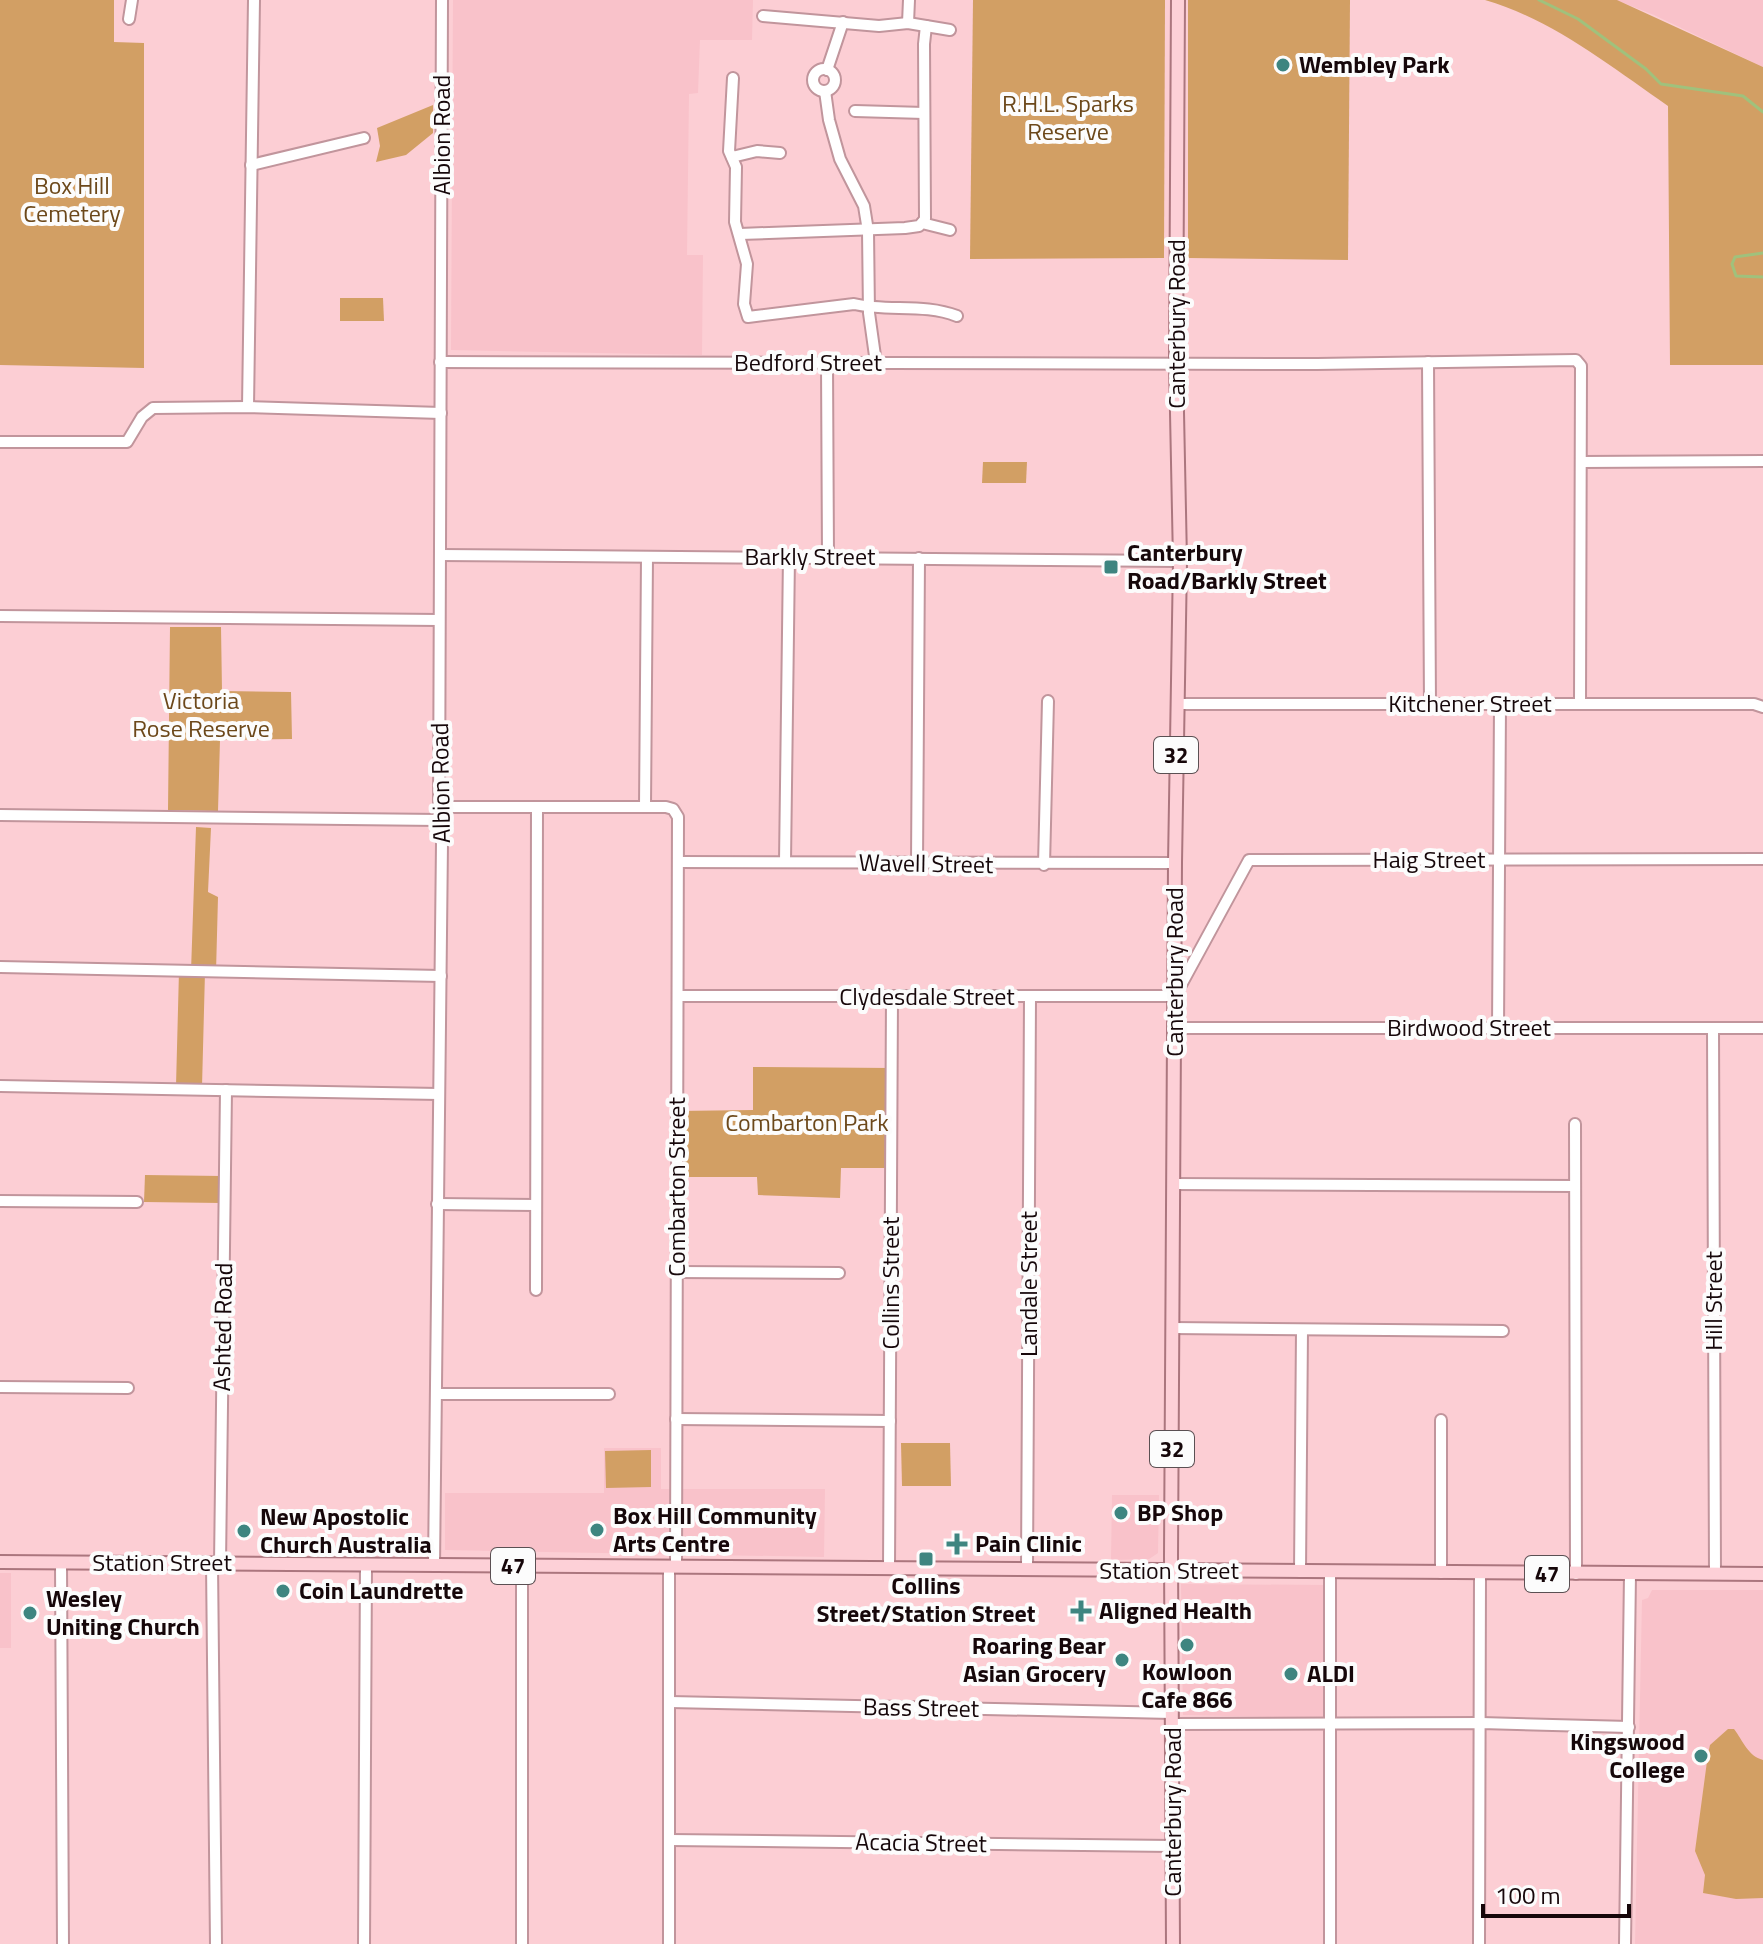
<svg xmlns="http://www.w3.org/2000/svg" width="1763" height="1944" viewBox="0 0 1763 1944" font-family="'Titillium Web',sans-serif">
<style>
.built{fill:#f9c2ca}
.green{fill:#d29f64}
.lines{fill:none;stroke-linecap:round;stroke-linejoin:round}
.stream{stroke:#a0c17c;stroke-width:3}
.minor-casing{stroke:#c1959c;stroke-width:14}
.major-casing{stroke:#ab767e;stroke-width:16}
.minor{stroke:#fff;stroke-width:10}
.major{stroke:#fdd0d7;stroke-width:12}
.poi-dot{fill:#3e8580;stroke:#fcfcfc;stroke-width:3}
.labels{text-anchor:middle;stroke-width:8;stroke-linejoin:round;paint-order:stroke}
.shield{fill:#fcfcfc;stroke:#5b5053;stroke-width:2}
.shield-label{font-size:22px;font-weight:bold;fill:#16070a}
.poi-label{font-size:24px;font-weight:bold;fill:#16070a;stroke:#fcfcfc;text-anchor:start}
.park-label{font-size:24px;fill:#6c481a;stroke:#fcfcfc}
.street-label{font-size:24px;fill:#16070a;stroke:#fcfcfc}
</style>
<rect width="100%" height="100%" fill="#fcced4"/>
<g class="built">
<path d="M 453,0 L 753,0 L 752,40 L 700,40 L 698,93 L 689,94 L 687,255 L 703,255 L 702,355 L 451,350 Z"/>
<path d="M 1616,0 L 1763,0 L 1763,67 L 1654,15 Z"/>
<path d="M 604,1448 L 661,1448 L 661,1489 L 825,1489 L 824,1557 L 445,1550 L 445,1493 L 604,1493 Z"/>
<path d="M 1112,1495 L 1159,1495 L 1158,1553 L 1149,1559 L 1111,1560 Z"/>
<rect x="0" y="1573" width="11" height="75"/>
<path d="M 1181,1584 L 1325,1585 L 1323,1718 L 1183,1715 Z"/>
<path d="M 1652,1590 L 1763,1590 L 1763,1944 L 1635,1944 L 1642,1600 L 1648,1598 Z"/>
</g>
<g class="green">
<path d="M 0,0 L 114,0 L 114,42 L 144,43 L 144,368 L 0,365 Z"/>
<path d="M 973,0 L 1165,0 L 1164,258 L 970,259 Z"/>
<path d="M 1188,0 L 1350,0 L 1348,260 L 1188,258 Z"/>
<path d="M 1485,0 L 1617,0 L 1763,67 L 1763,365 L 1670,365 L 1668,106 C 1610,66 1553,20 1485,0 Z"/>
<path d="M 433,105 L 433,133 L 406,155 L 376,162 L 380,146 L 377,128 Z"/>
<path d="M 340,298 L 383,298 L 384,321 L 340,321 Z"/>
<path d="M 983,462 L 1027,462 L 1026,483 L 982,483 Z"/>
<path d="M 170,627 L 221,627 L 222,691 L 291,692 L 292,739 L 220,740 L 218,811 L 168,810 Z"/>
<path d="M 196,827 L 211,828 L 208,892 L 218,897 L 216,972 L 205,972 L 202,1087 L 176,1086 L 179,971 L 191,971 Z"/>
<path d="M 753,1067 L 892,1068 L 891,1168 L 841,1168 L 840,1198 L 758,1195 L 757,1177 L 677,1177 L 677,1111 L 753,1110 Z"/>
<path d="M 145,1175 L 222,1176 L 221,1203 L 144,1202 Z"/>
<path d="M 901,1443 L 950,1443 L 951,1486 L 902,1486 Z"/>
<path d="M 651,1450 L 651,1487 L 606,1488 L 605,1451 Z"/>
<path d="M 1728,1729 L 1734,1729 C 1743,1741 1748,1756 1763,1760 L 1763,1898 L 1736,1899 L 1703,1893 L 1705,1875 L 1695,1851 L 1708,1754 L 1710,1745 Z"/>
</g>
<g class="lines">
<g class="stream">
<path d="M 1539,0 L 1578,19 L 1646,69 L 1661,84 L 1743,96 L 1763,112"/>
<path d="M 1763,253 L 1735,257 L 1732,264 L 1736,276 L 1763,277"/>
</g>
<defs>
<g id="minor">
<path d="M 763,16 L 879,26 L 908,23 L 950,30"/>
<path d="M 129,19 L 132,0"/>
<path d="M 908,23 L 909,0"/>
<circle cx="824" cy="80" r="11"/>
<path d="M 827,70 L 843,22"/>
<path d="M 733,78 L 729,151 L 736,167 L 735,222 L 747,264 L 744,304 L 748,317 L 854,304 C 888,312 924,303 957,316"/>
<path d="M 825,91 L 829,120 L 840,159 L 864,206 L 868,231 L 869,313 L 876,363"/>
<path d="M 855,111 L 924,113"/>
<path d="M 732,157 L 757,151 L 780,153"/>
<path d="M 251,165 L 364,138"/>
<path d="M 922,223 L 925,219 L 924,44 L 926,26"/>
<path d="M 740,234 L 905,228 L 919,226 L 922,223 L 950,230"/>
<path d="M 440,362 L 1317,364 L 1576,360 L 1581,366 L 1580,703"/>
<path d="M 1428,362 L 1430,705"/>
<path d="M 827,363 L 828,557"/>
<path d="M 248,407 L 254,0"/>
<path d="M 0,442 L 127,442 L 142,417 L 153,408 L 248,407 L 441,413"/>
<path d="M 1581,462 L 1763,461"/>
<path d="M 440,555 L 1180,561"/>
<path d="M 0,616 L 439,620"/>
<path d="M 1177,704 L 1754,704 L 1763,707"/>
<path d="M 440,807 L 666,807 L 673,809 L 678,817 L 676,1567"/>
<path d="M 645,807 L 647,557"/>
<path d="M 0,815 L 439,820"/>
<path d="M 678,862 L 1175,863"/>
<path d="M 785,862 L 789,556"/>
<path d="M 917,864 L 919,558"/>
<path d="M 1044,865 L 1048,701"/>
<path d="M 0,967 L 441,976"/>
<path d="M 678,996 L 1175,996 L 1249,860 L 1763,859"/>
<path d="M 1174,1028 L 1763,1028"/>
<path d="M 1498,1029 L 1500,705"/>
<path d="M 1713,1029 L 1715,1574"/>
<path d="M 0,1086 L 439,1094"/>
<path d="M 1575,1124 L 1576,1574"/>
<path d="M 1173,1184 L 1575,1186"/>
<path d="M 0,1201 L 137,1202"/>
<path d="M 437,1204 L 536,1205"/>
<path d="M 677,1272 L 839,1273"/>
<path d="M 536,1290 L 537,807"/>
<path d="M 1172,1328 L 1503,1331"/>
<path d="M 0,1387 L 128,1388"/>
<path d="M 436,1394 L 609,1394"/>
<path d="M 676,1419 L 890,1421"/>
<path d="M 61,1563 L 63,1944"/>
<path d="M 212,1564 L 216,1944"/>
<path d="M 220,1564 L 226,1090"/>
<path d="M 434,1566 L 442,843 L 439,820 L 442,0"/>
<path d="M 889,1569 L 892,997"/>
<path d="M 1027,1570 L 1030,998"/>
<path d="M 1300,1572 L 1302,1330"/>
<path d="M 1441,1573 L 1441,1420"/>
<path d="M 670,1702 L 1172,1713"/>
<path d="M 1172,1724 L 1481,1723 L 1629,1727"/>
<path d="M 670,1840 L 1173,1846"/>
<path d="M 364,1944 L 366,1565"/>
<path d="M 522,1944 L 522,1566"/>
<path d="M 669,1944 L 669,1567"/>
<path d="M 1330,1944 L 1330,1573"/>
<path d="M 1479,1944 L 1480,1574"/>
<path d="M 1625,1944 L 1630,1574"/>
</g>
<g id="major">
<path d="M 0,1562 L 1763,1574"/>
<path d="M 1173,1944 L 1171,1556 L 1175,863 L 1180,561 L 1176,363 L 1178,0"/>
</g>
</defs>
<use href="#minor" class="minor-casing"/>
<use href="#major" class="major-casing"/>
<use href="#minor" class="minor"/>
<use href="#major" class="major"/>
</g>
<g class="poi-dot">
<circle cx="1283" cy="65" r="8"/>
<rect x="1103" y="559" width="16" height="16" rx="4"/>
<circle cx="1121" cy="1513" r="8"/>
<circle cx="597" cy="1530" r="8"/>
<circle cx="244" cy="1531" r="8"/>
<path d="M953 1532h8v8h8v8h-8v8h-8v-8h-8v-8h8z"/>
<rect x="918" y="1551" width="16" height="16" rx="4"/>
<circle cx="283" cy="1591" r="8"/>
<path d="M1077 1599h8v8h8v8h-8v8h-8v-8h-8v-8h8z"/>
<circle cx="30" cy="1613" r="8"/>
<circle cx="1187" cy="1645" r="8"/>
<circle cx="1122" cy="1660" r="8"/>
<circle cx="1291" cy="1674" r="8"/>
<circle cx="1701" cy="1756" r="8"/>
</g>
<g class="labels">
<g class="shield">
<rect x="1154" y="737" width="44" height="36" rx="6"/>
<rect x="1150" y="1431" width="44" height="36" rx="6"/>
<rect x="491" y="1548" width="44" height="36" rx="6"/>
<rect x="1525" y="1556" width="44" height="36" rx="6"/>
</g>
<g class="shield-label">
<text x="1176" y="763">32</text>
<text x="1172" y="1457">32</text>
<text x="513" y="1574">47</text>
<text x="1547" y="1582">47</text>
</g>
<g class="poi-label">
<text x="1299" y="73">Wembley Park</text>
<text x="1127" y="561">Canterbury<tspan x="1127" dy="28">Road/Barkly Street</tspan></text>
<text x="1137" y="1521">BP Shop</text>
<text x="613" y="1524">Box Hill Community<tspan x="613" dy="28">Arts Centre</tspan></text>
<text x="260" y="1525">New Apostolic<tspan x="260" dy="28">Church Australia</tspan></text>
<text x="975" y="1552">Pain Clinic</text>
<text x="926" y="1594" text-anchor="middle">Collins<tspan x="926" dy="28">Street/Station Street</tspan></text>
<text x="299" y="1599">Coin Laundrette</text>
<text x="46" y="1607">Wesley<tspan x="46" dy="28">Uniting Church</tspan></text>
<text x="1099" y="1619">Aligned Health</text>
<text x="1106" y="1654" text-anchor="end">Roaring Bear<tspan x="1106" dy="28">Asian Grocery</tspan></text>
<text x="1187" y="1680" text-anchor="middle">Kowloon<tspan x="1187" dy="28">Cafe 866</tspan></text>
<text x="1307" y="1682">ALDI</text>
<text x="1685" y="1750" text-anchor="end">Kingswood<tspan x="1685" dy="28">College</tspan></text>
</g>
<g class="park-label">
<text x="1068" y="112">R.H.L. Sparks<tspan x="1068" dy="28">Reserve</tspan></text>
<text x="72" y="194">Box Hill<tspan x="72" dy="28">Cemetery</tspan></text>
<text x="201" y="709">Victoria<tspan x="201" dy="28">Rose Reserve</tspan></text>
<text x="807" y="1131">Combarton Park</text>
</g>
<g class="street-label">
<text transform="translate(442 135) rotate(-90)" y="8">Albion Road</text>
<text transform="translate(1177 324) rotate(-90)" y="8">Canterbury Road</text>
<text x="808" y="371">Bedford Street</text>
<text x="810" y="565">Barkly Street</text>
<text x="1470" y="712">Kitchener Street</text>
<text transform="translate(441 783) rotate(-91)" y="8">Albion Road</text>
<text x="1429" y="868">Haig Street</text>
<text transform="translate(926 864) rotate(1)" y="8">Wavell Street</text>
<text transform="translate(1175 972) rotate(-90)" y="8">Canterbury Road</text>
<text x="927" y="1005">Clydesdale Street</text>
<text x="1469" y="1036">Birdwood Street</text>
<text transform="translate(677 1187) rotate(-90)" y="8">Combarton Street</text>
<text transform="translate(891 1283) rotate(-90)" y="8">Collins Street</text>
<text transform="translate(1029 1284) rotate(-90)" y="8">Landale Street</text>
<text transform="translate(1714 1301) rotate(-90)" y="8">Hill Street</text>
<text transform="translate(223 1327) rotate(-89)" y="8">Ashted Road</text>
<text x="162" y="1571">Station Street</text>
<text x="1169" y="1579">Station Street</text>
<text transform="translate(921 1708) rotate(1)" y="8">Bass Street</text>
<text transform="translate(1173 1812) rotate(-90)" y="8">Canterbury Road</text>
<text transform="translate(921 1843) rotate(1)" y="8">Acacia Street</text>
</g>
</g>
<path d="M1483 1904v12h146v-12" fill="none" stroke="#16070a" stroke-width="4"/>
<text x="1495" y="1904" font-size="24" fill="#16070a" stroke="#fcfcfc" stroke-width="6" paint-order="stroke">100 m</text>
</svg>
